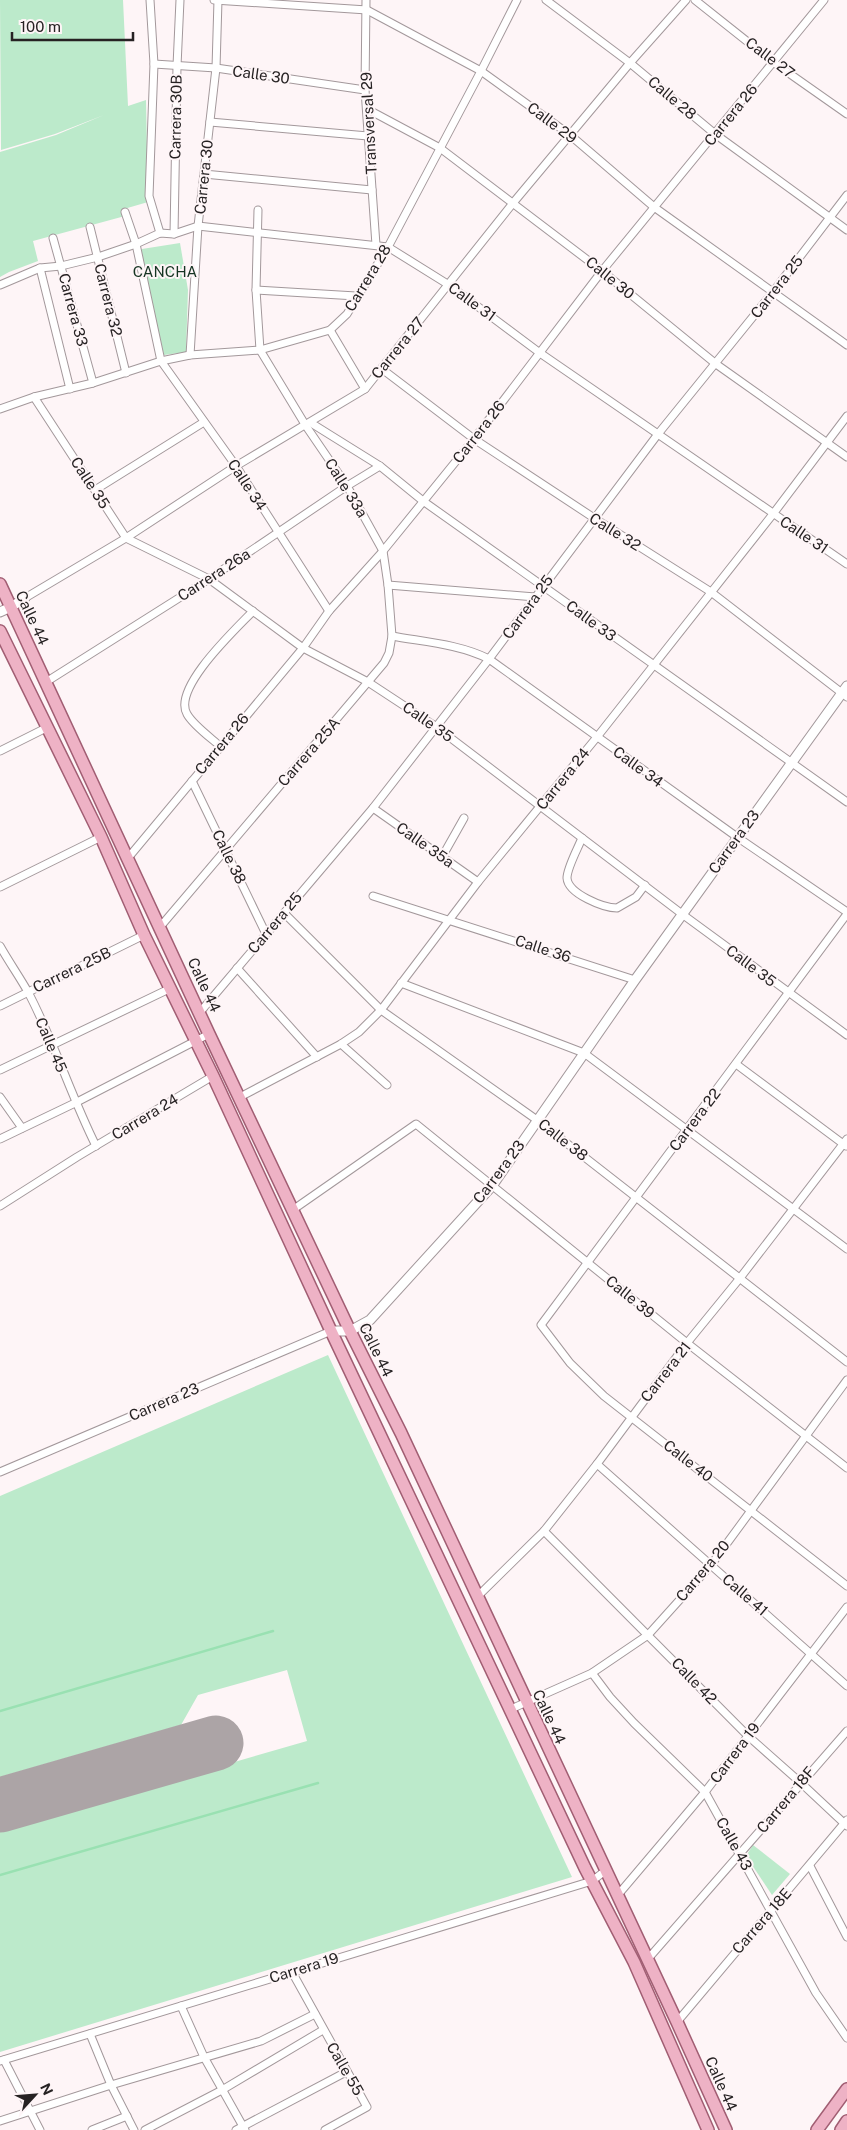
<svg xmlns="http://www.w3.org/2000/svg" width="847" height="2130" viewBox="0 0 847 2130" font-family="'Public Sans',sans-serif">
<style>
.green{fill:#bceacb}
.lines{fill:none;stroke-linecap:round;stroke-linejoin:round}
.stream{stroke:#99e1b2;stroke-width:2.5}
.runway{stroke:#aca4a6;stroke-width:55}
.minor-casing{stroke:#a3989b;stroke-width:9}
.tertiary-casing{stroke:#a3989b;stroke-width:11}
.primary-casing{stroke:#a15e73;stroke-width:14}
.minor{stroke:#fff;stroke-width:7}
.tertiary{stroke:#fff;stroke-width:9}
.primary{stroke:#eeb2c5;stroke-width:11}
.labels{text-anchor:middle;stroke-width:4;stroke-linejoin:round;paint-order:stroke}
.street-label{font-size:15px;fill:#262223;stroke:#fef5f7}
.park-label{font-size:15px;fill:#153422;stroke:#fef5f7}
</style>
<rect width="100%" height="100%" fill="#fef5f7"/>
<g class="green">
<path d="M 0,0 L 123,0 L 128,106 L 146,100 L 148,202 L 124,209 L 125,216 L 33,241 L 38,261 L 9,272 L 0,277 L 0,152 L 56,135 L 104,115 L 55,134 L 1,150 Z"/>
<path d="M 180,243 L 188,290 L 186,352 L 164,355 L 140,251 L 142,249 Z"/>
<path d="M 328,1355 L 572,1877 L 0,2052 L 0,1830 L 307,1741 L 287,1670 L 198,1695 L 181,1725 L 0,1777 L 0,1496 Z"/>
<path d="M 753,1845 L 790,1874 L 772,1895 L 746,1856 Z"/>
</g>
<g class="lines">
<g class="stream">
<path d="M 0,1711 L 273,1631"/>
<path d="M 0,1875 L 318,1783"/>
</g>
<path class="runway" d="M 0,1805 L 216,1743"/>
<defs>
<g id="minor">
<path d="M 150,0 L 154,64 L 149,196 L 160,233"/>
<path d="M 214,0 L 367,10 L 481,71 L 570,135 L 654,207 L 847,345"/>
<path d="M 366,0 L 365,90 L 376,245"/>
<path d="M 546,0 L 630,63 L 715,134 L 847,230"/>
<path d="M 695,0 L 773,62 L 847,114"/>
<path d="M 154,64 L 216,68 L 365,90"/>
<path d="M 367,109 L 440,148 L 602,271 L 716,364 L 847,457"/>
<path d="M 210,122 L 368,136"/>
<path d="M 204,174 L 372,190"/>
<path d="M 125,212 L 136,244 L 161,361 L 236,466 L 329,611"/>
<path d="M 90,227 L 126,373"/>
<path d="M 174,234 L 177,66 L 180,0"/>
<path d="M 53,238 L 93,383"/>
<path d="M 40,268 L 70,389"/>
<path d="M 0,285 L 40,268 L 61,266 L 98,257 L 136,244 L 160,233 L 174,234 L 198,226 L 388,247 L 449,285 L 540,353 L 847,564"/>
<path d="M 256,290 L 356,296"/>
<path d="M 330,330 L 365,389"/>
<path d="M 190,355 L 198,226 L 216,68 L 218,0"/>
<path d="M 382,369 L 474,439 L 594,518 L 711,592 L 847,697"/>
<path d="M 34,397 L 126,538 L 209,579 L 303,648 L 368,682 L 435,726 L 682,914 L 847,1035"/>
<path d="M 0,409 L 34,397 L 93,383 L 161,361 L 190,355 L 260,350 L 330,330 L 347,314 L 388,247 L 481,71 L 517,0"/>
<path d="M 311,423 L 380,466 L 423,501 L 847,802"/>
<path d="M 95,490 L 204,422"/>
<path d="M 388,585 L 535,597"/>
<path d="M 25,598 L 126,538 L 236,466 L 365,389 L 513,203 L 630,63 L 686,0"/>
<path d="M 392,636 C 425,642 459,644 489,659 L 737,837 L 847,912"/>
<path d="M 46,682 L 209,579 L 347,486 L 380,466"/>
<path d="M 220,746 C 211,738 193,725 187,714 C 172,688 236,629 253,611"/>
<path d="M 0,751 L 46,728"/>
<path d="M 192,781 L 266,934"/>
<path d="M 373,808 L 478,882"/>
<path d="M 582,838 C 578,848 567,868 567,878 C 568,894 604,908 617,908 L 636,897 L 645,885"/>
<path d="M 442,857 L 464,818"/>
<path d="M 128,858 L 303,648 L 329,611 L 383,551 L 474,439 L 602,271 L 824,0"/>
<path d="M 0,887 L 101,837"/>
<path d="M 373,896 L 635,980"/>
<path d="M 284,913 L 381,1010 L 537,1120 L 847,1362"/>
<path d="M 847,914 L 541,1325 L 570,1363 L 604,1396 L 847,1586"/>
<path d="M 160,927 L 384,663 L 389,653 L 392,636 L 388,585 L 383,551 L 347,486 L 306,426 L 260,350 L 256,290 L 258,210"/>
<path d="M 0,946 C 9,962 19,976 28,992 C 54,1041 71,1096 96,1146"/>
<path d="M 237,968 L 317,1057"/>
<path d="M 401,983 L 584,1053 L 847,1249"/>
<path d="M 0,1006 L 144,935"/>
<path d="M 201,1011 L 373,808 L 489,659 L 658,434 L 773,292 L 847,195"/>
<path d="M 341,1044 L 387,1085"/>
<path d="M 736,1064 L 846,1146"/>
<path d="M 0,1070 L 171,988"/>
<path d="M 0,1097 L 22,1128"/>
<path d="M 240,1097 L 341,1044 L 359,1032 L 381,1010 L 478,882 L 597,737 L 773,514 L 847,416"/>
<path d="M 0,1139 L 75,1103 L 209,1034"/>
<path d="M 0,1206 L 77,1157 L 213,1076"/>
<path d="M 294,1209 L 416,1124 L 687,1343 L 847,1468"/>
<path d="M 597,1464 L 847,1686"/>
<path d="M 0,1472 L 331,1331"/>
<path d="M 544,1531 L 748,1736 L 800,1782 L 847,1826"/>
<path d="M 477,1597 L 544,1531 L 597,1464 L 687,1343 L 740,1278 L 847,1139"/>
<path d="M 592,1673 L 610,1697 L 634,1723 L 705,1792 L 816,1993 L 847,2038"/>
<path d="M 511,1709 L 592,1673 L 648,1635 L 711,1565 L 847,1380"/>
<path d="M 810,1866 L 847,1937"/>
<path d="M 617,1896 L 705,1792 L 847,1607"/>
<path d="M 647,1960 L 847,1731"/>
<path d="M 292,1972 L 367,2107 L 325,2130"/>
<path d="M 181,2006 L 204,2057 L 245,2130"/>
<path d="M 677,2022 L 847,1820"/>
<path d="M 90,2034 L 111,2085 L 134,2130"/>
<path d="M 4,2060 L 40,2130"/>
<path d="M 0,2061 L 592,1881 L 605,1871"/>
<path d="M 0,2121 L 111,2085 L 261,2041 L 315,2014"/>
<path d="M 92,2130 L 127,2116"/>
<path d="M 145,2130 L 222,2090 L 323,2030"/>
<path d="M 236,2130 L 346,2072"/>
</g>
<g id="tertiary">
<path d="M 0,612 L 11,607 L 25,598"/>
<path d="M 331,1331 L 350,1331 L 370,1320 L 492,1186 L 635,980 L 847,686"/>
</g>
<g id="primary">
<path d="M 0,584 L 209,1034 L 350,1331 L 401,1433 L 677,2022 L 726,2130"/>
<path d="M 0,631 L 101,837 L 144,935 L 213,1076 L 331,1331 L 585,1868 L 634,1962 L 708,2130"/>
<path d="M 817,2130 L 847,2089"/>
<path d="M 841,2130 L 847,2121"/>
</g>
</defs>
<use href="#minor" class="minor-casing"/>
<use href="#tertiary" class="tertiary-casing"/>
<use href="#primary" class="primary-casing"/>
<use href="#minor" class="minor"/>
<use href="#tertiary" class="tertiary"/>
<use href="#primary" class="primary"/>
</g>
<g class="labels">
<g class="street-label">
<text transform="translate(770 58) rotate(37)" y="5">Calle 27</text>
<text transform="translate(261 75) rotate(8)" y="5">Calle 30</text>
<text transform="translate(672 98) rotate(40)" y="5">Calle 28</text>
<text transform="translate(731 115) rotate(-51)" y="5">Carrera 26</text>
<text transform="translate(176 117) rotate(-89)" y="5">Carrera 30B</text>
<text transform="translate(369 123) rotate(-93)" y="5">Transversal 29</text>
<text transform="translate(552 123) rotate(37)" y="5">Calle 29</text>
<text transform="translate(204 177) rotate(-84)" y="5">Carrera 30</text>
<text transform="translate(368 278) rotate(-59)" y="5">Carrera 28</text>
<text transform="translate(610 278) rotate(39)" y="5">Calle 30</text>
<text transform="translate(777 287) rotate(-52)" y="5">Carrera 25</text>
<text transform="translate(108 300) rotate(76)" y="5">Carrera 32</text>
<text transform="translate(472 302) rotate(36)" y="5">Calle 31</text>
<text transform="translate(73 310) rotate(75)" y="5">Carrera 33</text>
<text transform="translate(398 348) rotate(-51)" y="5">Carrera 27</text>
<text transform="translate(479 432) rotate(-52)" y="5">Carrera 26</text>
<text transform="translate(90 483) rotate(57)" y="5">Calle 35</text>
<text transform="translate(247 485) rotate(57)" y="5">Calle 34</text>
<text transform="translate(346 488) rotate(58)" y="5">Calle 33a</text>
<text transform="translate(615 532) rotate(32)" y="5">Calle 32</text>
<text transform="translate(804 535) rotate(34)" y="5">Calle 31</text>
<text transform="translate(214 575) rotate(-33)" y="5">Carrera 26a</text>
<text transform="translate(528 607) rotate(-54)" y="5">Carrera 25</text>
<text transform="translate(32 618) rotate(65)" y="5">Calle 44</text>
<text transform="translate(591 621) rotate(36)" y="5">Calle 33</text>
<text transform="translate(428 722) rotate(35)" y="5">Calle 35</text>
<text transform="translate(222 744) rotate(-50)" y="5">Carrera 26</text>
<text transform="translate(309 752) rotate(-49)" y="5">Carrera 25A</text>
<text transform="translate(638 767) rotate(36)" y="5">Calle 34</text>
<text transform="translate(563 779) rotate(-51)" y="5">Carrera 24</text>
<text transform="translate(734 842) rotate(-54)" y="5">Carrera 23</text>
<text transform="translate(425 845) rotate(35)" y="5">Calle 35a</text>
<text transform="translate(229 857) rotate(64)" y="5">Calle 38</text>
<text transform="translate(275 923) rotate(-50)" y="5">Carrera 25</text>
<text transform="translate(543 949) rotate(18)" y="5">Calle 36</text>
<text transform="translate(751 966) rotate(37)" y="5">Calle 35</text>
<text transform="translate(72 970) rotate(-26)" y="5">Carrera 25B</text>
<text transform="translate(204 985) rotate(65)" y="5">Calle 44</text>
<text transform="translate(51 1045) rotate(67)" y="5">Calle 45</text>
<text transform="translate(145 1117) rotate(-31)" y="5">Carrera 24</text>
<text transform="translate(695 1120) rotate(-53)" y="5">Carrera 22</text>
<text transform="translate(563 1140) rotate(38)" y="5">Calle 38</text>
<text transform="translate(499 1172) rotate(-53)" y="5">Carrera 23</text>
<text transform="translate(630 1297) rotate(39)" y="5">Calle 39</text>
<text transform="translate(376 1350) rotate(64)" y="5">Calle 44</text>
<text transform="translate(666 1372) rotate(-52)" y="5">Carrera 21</text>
<text transform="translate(164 1402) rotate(-23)" y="5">Carrera 23</text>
<text transform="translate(688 1461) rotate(38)" y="5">Calle 40</text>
<text transform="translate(703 1571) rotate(-50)" y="5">Carrera 20</text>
<text transform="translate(745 1595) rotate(41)" y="5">Calle 41</text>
<text transform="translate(694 1681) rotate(46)" y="5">Calle 42</text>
<text transform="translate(549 1717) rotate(65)" y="5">Calle 44</text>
<text transform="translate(735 1753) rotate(-53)" y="5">Carrera 19</text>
<text transform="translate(786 1800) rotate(-50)" y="5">Carrera 18F</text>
<text transform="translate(734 1844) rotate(61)" y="5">Calle 43</text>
<text transform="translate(762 1921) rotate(-49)" y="5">Carrera 18E</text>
<text transform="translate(304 1968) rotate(-17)" y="5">Carrera 19</text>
<text transform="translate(345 2069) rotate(60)" y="5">Calle 55</text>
<text transform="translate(721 2084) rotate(66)" y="5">Calle 44</text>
</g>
<g class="park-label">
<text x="165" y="277">CANCHA</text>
</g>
</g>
<g transform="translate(35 2095) rotate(64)" stroke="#fef5f7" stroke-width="4" paint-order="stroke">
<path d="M0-4L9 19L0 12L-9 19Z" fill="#262223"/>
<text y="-8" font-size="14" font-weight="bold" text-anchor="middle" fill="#262223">N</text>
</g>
<path d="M12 32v8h121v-8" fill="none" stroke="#262223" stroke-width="2.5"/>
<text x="20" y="32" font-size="15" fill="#262223" stroke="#fef5f7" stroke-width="4" paint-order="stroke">100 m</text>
</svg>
